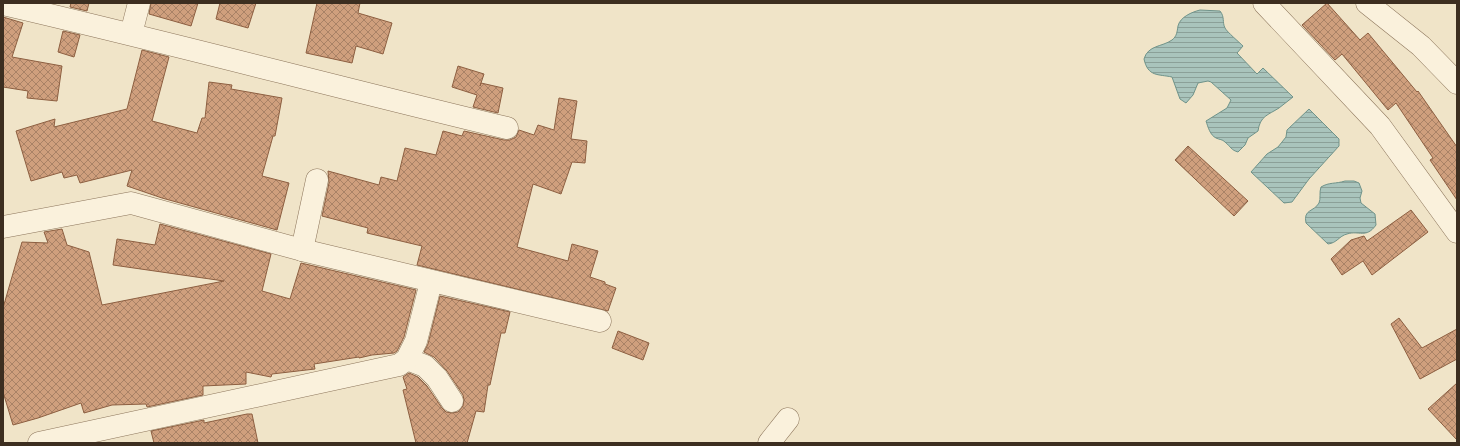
<svg xmlns="http://www.w3.org/2000/svg" width="1460" height="446" viewBox="0 0 1460 446" font-family="'Source Serif 4',serif">
<style>
.water{fill:url(#water-rules);stroke:#6f938a}
.building{fill:url(#building-cross-hatch);stroke:#8d5f41}
.lines{fill:none;stroke-linecap:round;stroke-linejoin:round}
.minor-casing{stroke:#8d765c;stroke-width:23}
.minor{stroke:#faf1dc;stroke-width:22}
</style>
<defs>
<pattern id="water-rules" width="6" height="5" patternUnits="userSpaceOnUse"><rect width="6" height="5" fill="#a9c4bc"/><path d="M0 2.5h6" fill="none" stroke="#8ba098"/></pattern>
<pattern id="building-cross-hatch" width="8" height="8" patternUnits="userSpaceOnUse"><rect width="8" height="8" fill="#cf9f7d"/><path d="M0 0l8 8M0 8l8-8" fill="none" stroke="#a98266"/></pattern>
</defs>
<rect width="100%" height="100%" fill="#f0e4c8"/>
<g class="water">
<path d="M 1200,10 L 1220,11 C 1225,17 1222,22 1225,28 C 1227,32 1239,42 1243,46 L 1237,53 L 1257,74 L 1263,68 L 1293,97 C 1288,101 1284,104 1279,108 C 1268,115 1260,116 1258,131 L 1248,138 L 1245,145 L 1238,152 C 1231,150 1231,147 1225,142 C 1222,139 1220,140 1216,138 C 1210,135 1208,127 1206,121 L 1227,108 L 1231,100 L 1211,82 L 1208,81 L 1198,83 L 1193,95 L 1186,103 L 1180,99 L 1172,77 C 1158,74 1148,77 1144,59 C 1148,45 1162,47 1172,40 C 1177,36 1177,32 1178,26 C 1180,17 1192,12 1200,10 Z"/>
<path d="M 1309,109 L 1339,139 L 1339,146 L 1309,179 L 1292,202 L 1284,203 L 1251,172 L 1267,154 L 1278,147 L 1286,137 L 1287,130 Z"/>
<path d="M 1345,181 L 1354,181 L 1359,183 L 1362,191 L 1360,198 L 1361,203 L 1375,214 L 1376,225 C 1366,239 1359,230 1347,234 C 1339,236 1337,243 1328,244 L 1306,223 C 1303,209 1314,212 1319,203 C 1321,199 1319,192 1321,187 C 1329,182 1336,184 1345,181 Z"/>
</g>
<g class="building">
<path d="M 71,3 L 89,3 L 87,11 L 70,7 Z"/>
<path d="M 151,3 L 198,3 L 191,26 L 149,14 Z"/>
<path d="M 220,3 L 256,3 L 248,28 L 216,19 Z"/>
<path d="M 317,3 L 360,3 L 358,13 L 392,23 L 383,54 L 356,46 L 352,63 L 306,53 Z"/>
<path d="M 1327,3 L 1360,40 L 1368,33 L 1417,92 L 1418,91 L 1457,147 L 1457,200 L 1430,160 L 1433,158 L 1396,103 L 1388,110 L 1342,54 L 1335,60 L 1302,25 Z"/>
<path d="M 3,17 L 23,23 L 12,57 L 62,66 L 57,101 L 27,98 L 28,91 L 3,87 Z"/>
<path d="M 63,31 L 80,35 L 74,57 L 58,52 Z"/>
<path d="M 142,50 L 169,57 L 152,121 L 197,133 L 202,118 L 205,118 L 209,82 L 232,85 L 231,89 L 282,98 L 275,136 L 273,136 L 262,176 L 289,183 L 277,230 L 162,198 L 127,186 L 132,170 L 80,183 L 77,175 L 64,178 L 62,172 L 31,181 L 16,131 L 55,119 L 54,127 L 127,109 Z"/>
<path d="M 458,66 L 484,74 L 480,86 L 481,83 L 503,88 L 498,113 L 473,107 L 477,95 L 452,87 Z"/>
<path d="M 559,98 L 577,101 L 571,139 L 587,141 L 585,163 L 572,162 L 561,194 L 533,184 L 517,247 L 568,261 L 572,244 L 598,251 L 590,277 L 605,282 L 605,284 L 616,288 L 608,311 L 417,265 L 422,246 L 367,233 L 368,228 L 322,216 L 329,183 L 328,171 L 379,185 L 381,177 L 397,181 L 405,148 L 436,155 L 443,131 L 462,136 L 464,131 L 504,140 L 510,140 L 516,137 L 519,130 L 534,135 L 538,125 L 554,130 Z"/>
<path d="M 1188,146 L 1248,201 L 1234,216 L 1175,160 Z"/>
<path d="M 1411,210 L 1428,232 L 1372,275 L 1363,261 L 1342,275 L 1331,259 L 1351,240 L 1364,236 L 1367,241 Z"/>
<path d="M 160,224 L 271,254 L 262,291 L 290,299 L 301,263 L 416,290 L 404,337 L 397,351 L 394,353 L 372,355 L 359,358 L 359,357 L 314,364 L 315,369 L 272,374 L 271,377 L 246,372 L 246,384 L 203,386 L 203,395 L 147,407 L 146,404 L 112,405 L 84,413 L 81,403 L 38,418 L 13,425 L 3,392 L 3,308 L 22,242 L 48,243 L 44,232 L 62,229 L 67,245 L 89,252 L 102,305 L 224,281 L 113,265 L 117,239 L 155,245 Z"/>
<path d="M 440,296 L 510,312 L 505,333 L 501,333 L 490,385 L 488,385 L 484,412 L 476,411 L 467,443 L 416,443 L 403,390 L 407,389 L 403,377 L 409,373 L 418,377 L 427,386 L 442,408 L 446,412 L 452,413 L 458,412 L 463,406 L 464,400 L 463,395 L 447,371 L 434,357 L 424,352 L 428,344 Z"/>
<path d="M 1399,318 L 1422,348 L 1457,329 L 1457,359 L 1420,379 L 1391,324 Z"/>
<path d="M 618,331 L 649,343 L 643,360 L 612,348 Z"/>
<path d="M 1457,383 L 1457,440 L 1428,409 Z"/>
<path d="M 247,414 L 252,414 L 258,443 L 154,443 L 151,431 L 204,420 L 204,423 Z"/>
</g>
<g class="lines">
<defs>
<g id="minor">
<path d="M 1264,3 L 1380,126 L 1457,232"/>
<path d="M 1367,3 L 1421,46 L 1457,83"/>
<path d="M 3,4 C 172,43 339,88 507,128"/>
<path d="M 131,34 L 139,3"/>
<path d="M 3,227 L 131,203 L 302,250 L 600,321"/>
<path d="M 302,250 L 317,180"/>
<path d="M 407,359 L 425,366 L 437,378 L 452,401"/>
<path d="M 39,443 L 399,365 L 407,359 L 416,341 L 431,282"/>
<path d="M 769,443 L 788,419"/>
</g>
</defs>
<use href="#minor" class="minor-casing"/>
<use href="#minor" class="minor"/>
</g>
<rect width="1460" height="446" fill="none" stroke="#3d2e20" stroke-width="8"/>
</svg>
